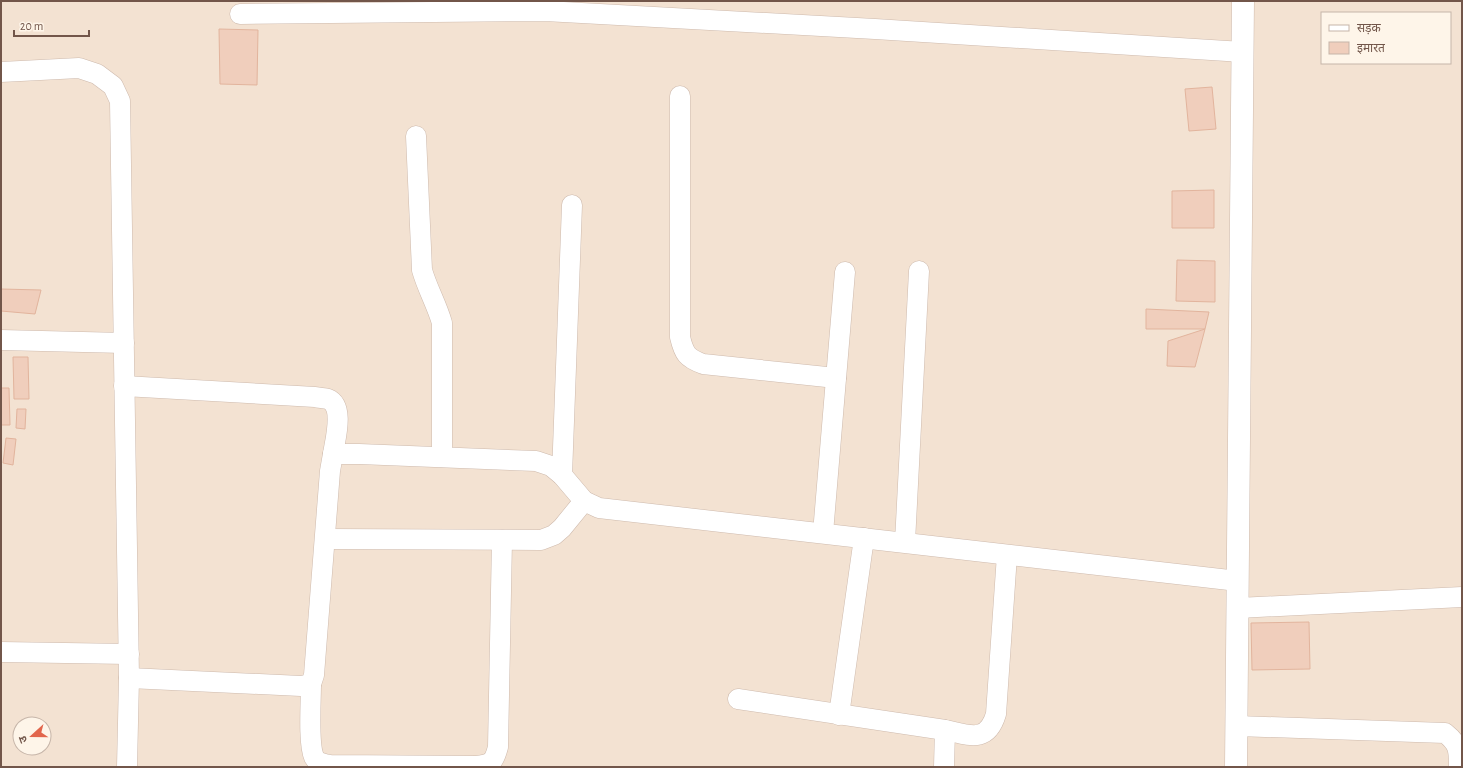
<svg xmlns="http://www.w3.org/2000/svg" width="1463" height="768" viewBox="0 0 1463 768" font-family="'Alegreya Sans','Noto Sans Devanagari',sans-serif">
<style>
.residential{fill:#f3e2d2;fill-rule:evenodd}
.building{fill:#f0cebc;stroke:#e2b49d}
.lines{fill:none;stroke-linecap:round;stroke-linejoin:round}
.minor-casing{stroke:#cebaad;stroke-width:21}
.tertiary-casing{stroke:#cebaad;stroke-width:23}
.minor{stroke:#fff;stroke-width:20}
.tertiary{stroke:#fff;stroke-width:22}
</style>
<rect width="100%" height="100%" fill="#fbf1e3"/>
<path class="residential" d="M 1,1 L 1462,1 L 1462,767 L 1,767 ZM 1322,13 L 1450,13 L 1450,63 L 1322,63 ZM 20,724 L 44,724 L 44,748 L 20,748 Z"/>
<g class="building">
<path d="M 219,29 L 258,30 L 257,85 L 220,84 Z"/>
<path d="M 1212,87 L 1216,129 L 1189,131 L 1185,89 Z"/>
<path d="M 1214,190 L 1214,228 L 1172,228 L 1172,191 Z"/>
<path d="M 1177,260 L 1215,261 L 1215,302 L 1176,301 Z"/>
<path d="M 1,289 L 41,290 L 35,314 L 1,311 Z"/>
<path d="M 1146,309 L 1209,312 L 1205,329 L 1146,329 Z"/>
<path d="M 1205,329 L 1195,367 L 1167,366 L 1168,341 Z"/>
<path d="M 13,357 L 28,357 L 29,399 L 14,399 Z"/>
<path d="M 1,388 L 9,388 L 10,425 L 1,425 Z"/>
<path d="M 17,409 L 26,409 L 25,429 L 16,428 Z"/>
<path d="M 6,438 L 16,439 L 13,465 L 3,463 Z"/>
<path d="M 1309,622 L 1310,669 L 1252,670 L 1251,623 Z"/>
</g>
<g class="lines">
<defs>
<g id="minor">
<path d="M 240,14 L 545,11 L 875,29 L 1243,52"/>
<path d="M 1,72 L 79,68 L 97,74 L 113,86 L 120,101 L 129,678 L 127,767"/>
<path d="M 680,96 L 680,337 C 684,354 687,358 703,364 L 836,378"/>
<path d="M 416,136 L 422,270 C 427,288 437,305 442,323 L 442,457"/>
<path d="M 1,340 L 124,343"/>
<path d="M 124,386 L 315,397 C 319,398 324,398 328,399 C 345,406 335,440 333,454"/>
<path d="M 562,475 L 572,205"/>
<path d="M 823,533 L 845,272"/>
<path d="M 326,539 L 541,540 L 554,535 L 562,528 L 584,501"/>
<path d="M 905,542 L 919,271"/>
<path d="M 1238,608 L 1462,597"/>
<path d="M 1,652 L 129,654"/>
<path d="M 129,678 L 301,686 L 311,684 L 314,675 L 330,471 L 333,454 L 359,454 L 536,461 L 551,466 L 562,475 L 584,501 L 599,508 L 1238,581"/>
<path d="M 311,684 C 311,701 308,744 314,757 C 317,763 324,764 330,765 L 477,766 C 492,764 494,762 498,747 L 502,540"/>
<path d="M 738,699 L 945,730 C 969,735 987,744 996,714 L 1007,555"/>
<path d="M 839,715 L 864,538"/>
<path d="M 1237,726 L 1445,733 C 1459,744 1459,750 1459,767"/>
<path d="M 944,767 L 945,730"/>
</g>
<path id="tertiary" d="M 1236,767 L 1243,1"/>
</defs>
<use href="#minor" class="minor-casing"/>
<use href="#tertiary" class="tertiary-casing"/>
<use href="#minor" class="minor"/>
<use href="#tertiary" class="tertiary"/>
</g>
<rect width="1463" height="768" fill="none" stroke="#72564a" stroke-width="4"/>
<rect x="1321" y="12" width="130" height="52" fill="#fef5e9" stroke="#c6b5a9"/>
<rect x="1329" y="25" width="20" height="6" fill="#ffffff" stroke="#c6b5a9"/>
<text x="1357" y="32" font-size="12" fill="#72564a">सड़क</text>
<rect x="1329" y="42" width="20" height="12" fill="#f0cebc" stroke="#c6b5a9"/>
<text x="1357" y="52" font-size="12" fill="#72564a">इमारत</text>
<g transform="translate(32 736) rotate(249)"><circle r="19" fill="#fef5e9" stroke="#c6b5a9"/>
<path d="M0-3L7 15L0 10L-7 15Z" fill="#e2664c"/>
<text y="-6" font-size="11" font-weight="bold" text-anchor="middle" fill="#72564a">उ</text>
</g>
<path d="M14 30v6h75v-6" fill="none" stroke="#72564a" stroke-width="2"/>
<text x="20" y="30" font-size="12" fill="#72564a" stroke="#fef5e9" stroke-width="3" paint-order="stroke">20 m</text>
</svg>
